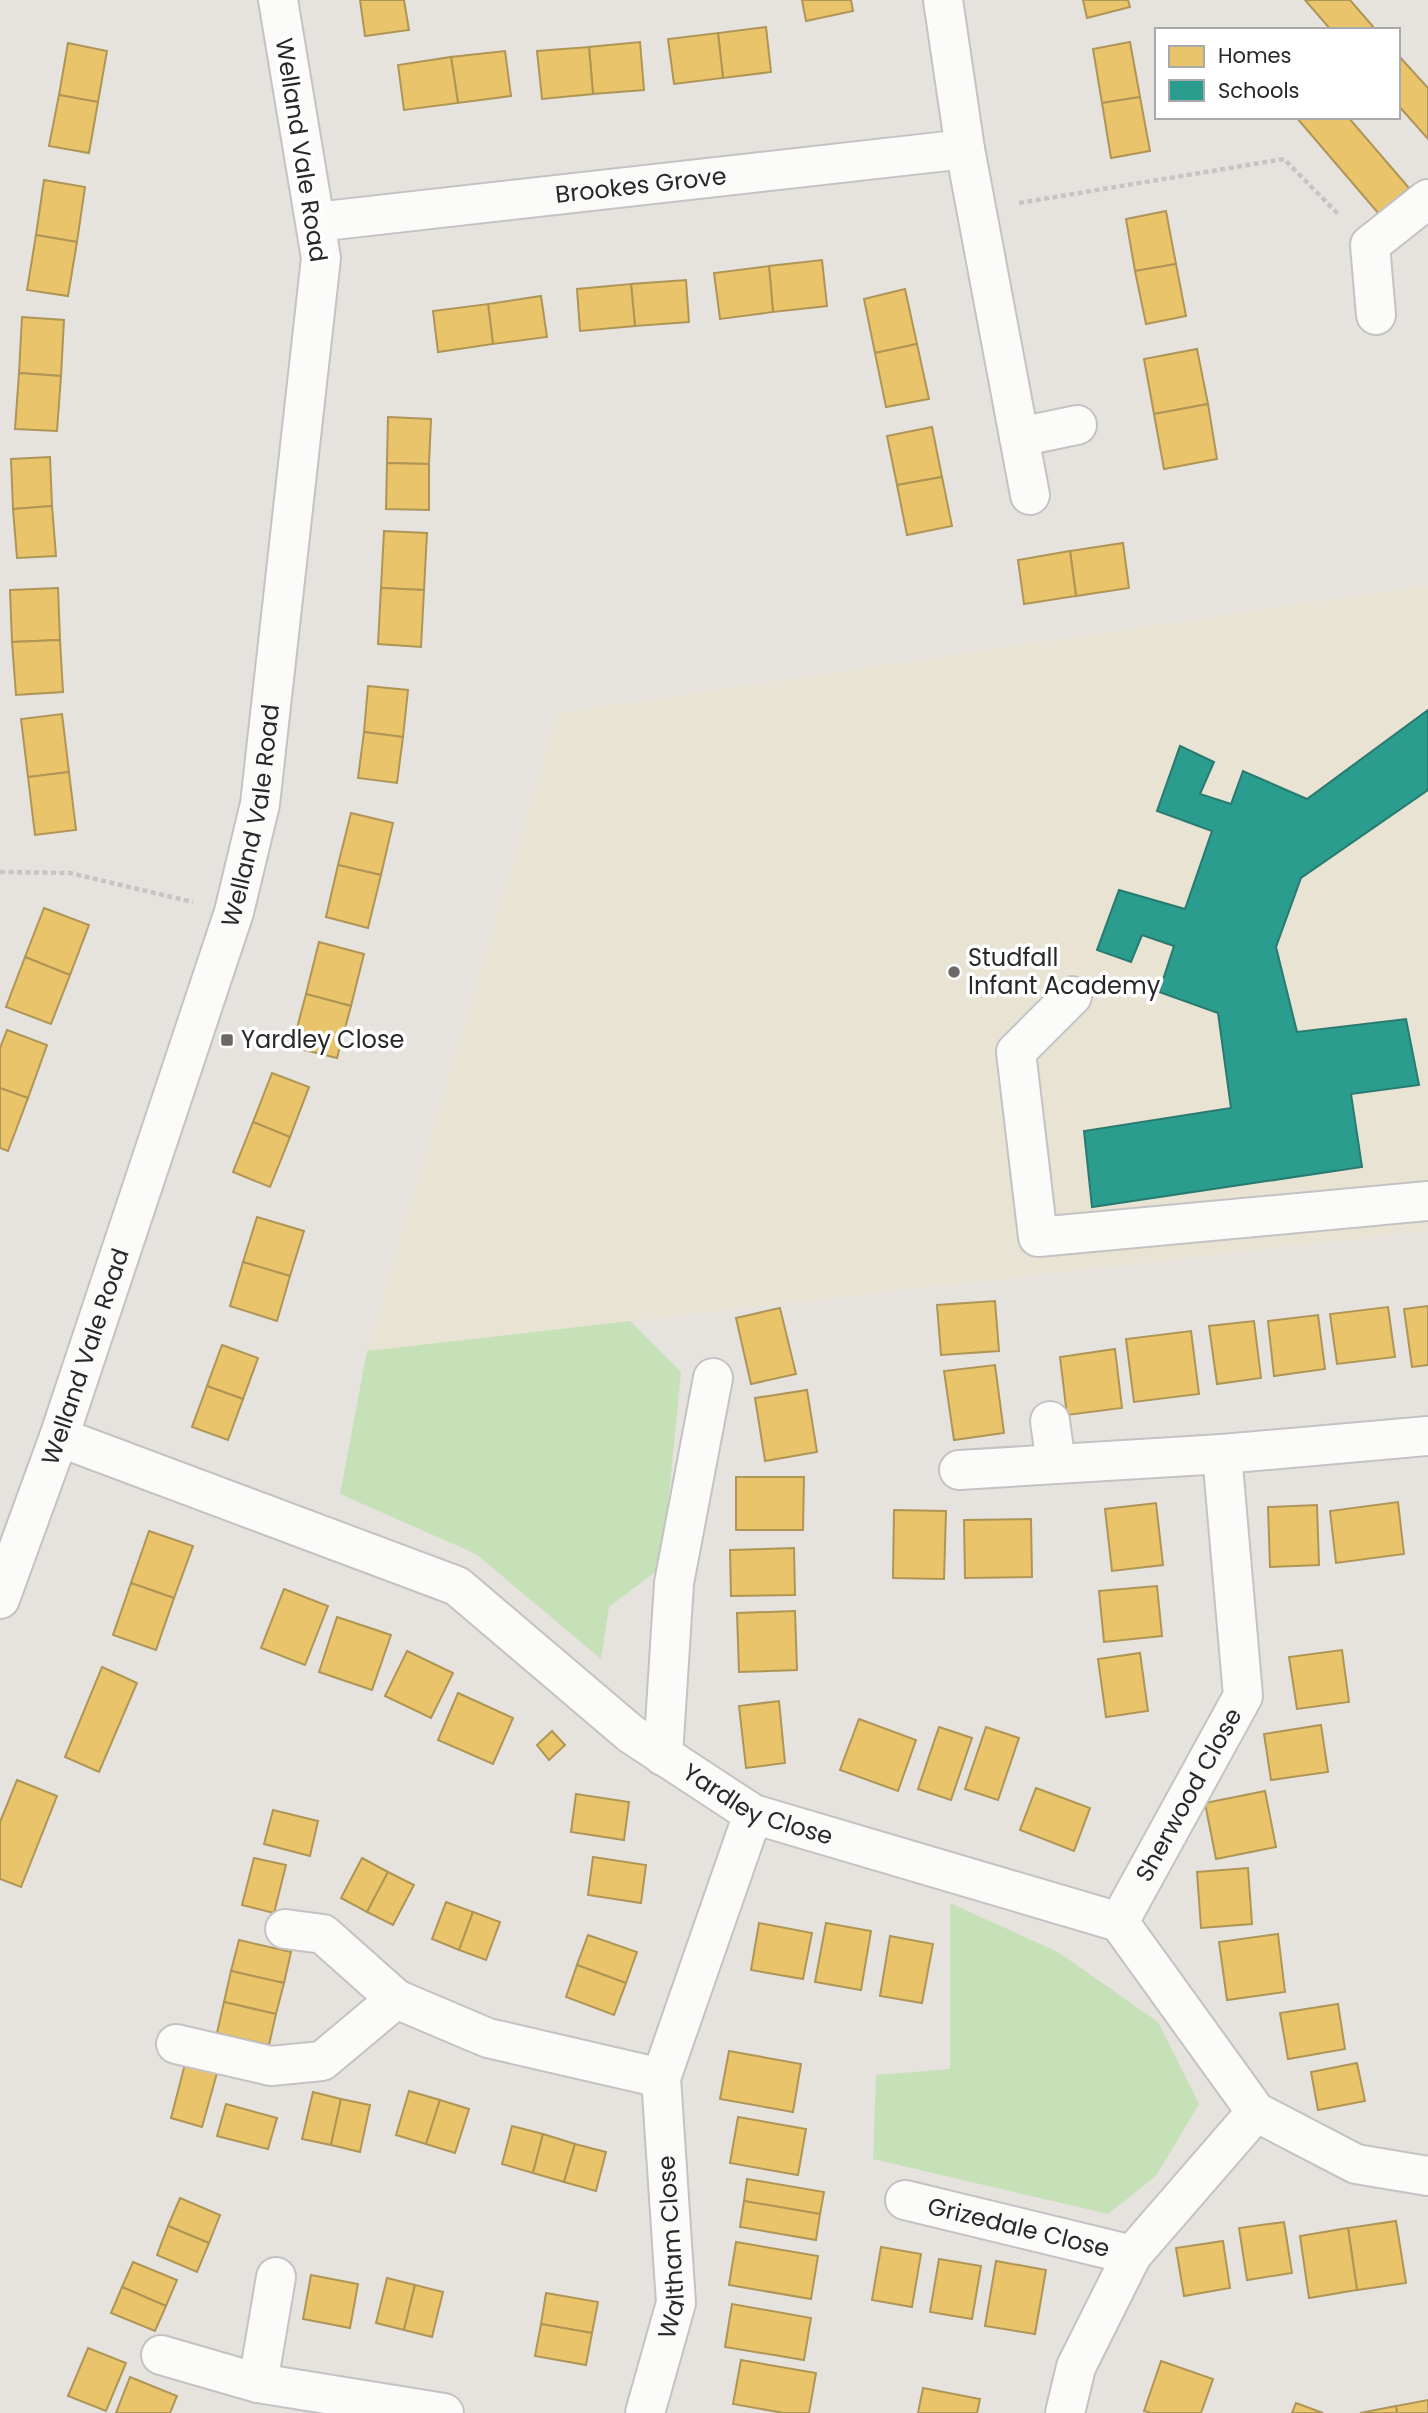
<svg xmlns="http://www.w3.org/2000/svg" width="1428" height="2413" viewBox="0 0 1428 2413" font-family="Poppins,sans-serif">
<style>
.education{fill:#e9e3d3}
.green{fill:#c6e1b8}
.homes{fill:#e9c46a;stroke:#af9556;stroke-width:2}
.schools{fill:#2a9d8f;stroke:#297a70;stroke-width:2}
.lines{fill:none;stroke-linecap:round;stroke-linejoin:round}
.minor-casing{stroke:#c4c2c3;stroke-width:42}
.path{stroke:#c6c5c5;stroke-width:4.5;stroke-dasharray:5 3.5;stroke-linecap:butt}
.minor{stroke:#fbfbfa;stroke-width:38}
.poi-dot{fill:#6a6968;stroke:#fff;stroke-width:2.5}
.labels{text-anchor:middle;stroke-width:7;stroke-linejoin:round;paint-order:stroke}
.street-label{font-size:24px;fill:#282828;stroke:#fff}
.poi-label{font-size:24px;fill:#282828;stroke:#fff;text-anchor:start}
</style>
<rect width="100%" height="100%" fill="#e6e3de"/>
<path class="education" d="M 1428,585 L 1428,1231 L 367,1351 L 558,713 Z"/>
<g class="green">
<path d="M 630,1321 L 681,1372 L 662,1567 L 609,1607 L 601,1659 L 476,1554 L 340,1494 L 367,1351 Z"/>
<path d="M 950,1903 L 1058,1952 L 1158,2022 L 1199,2104 L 1156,2176 L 1108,2214 L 873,2159 L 876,2075 L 950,2069 Z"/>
</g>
<g class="homes">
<path d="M 360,0 L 404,0 L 409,30 L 365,36 Z"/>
<path d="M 802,0 L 851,0 L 853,11 L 806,21 Z"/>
<path d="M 1083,0 L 1128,0 L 1130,7 L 1087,18 Z"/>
<path d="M 1305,0 L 1350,0 L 1376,30 L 1331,30 Z"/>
<path d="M 766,27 L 771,72 L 723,78 L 718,33 Z"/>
<path d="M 718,33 L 723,78 L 674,84 L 668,39 Z"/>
<path d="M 640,42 L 644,90 L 593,94 L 589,47 Z"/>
<path d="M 1130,42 L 1140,97 L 1102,103 L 1093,49 Z"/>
<path d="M 68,43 L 107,51 L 98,102 L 59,95 Z"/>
<path d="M 589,47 L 593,94 L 542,99 L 537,51 Z"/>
<path d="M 505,51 L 511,96 L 458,103 L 451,57 Z"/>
<path d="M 1398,55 L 1428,88 L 1428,139 L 1398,105 Z"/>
<path d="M 451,57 L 458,103 L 404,110 L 398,65 Z"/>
<path d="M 59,95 L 98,102 L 89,153 L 49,146 Z"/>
<path d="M 1140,97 L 1150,151 L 1111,158 L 1102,103 Z"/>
<path d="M 1296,117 L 1348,117 L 1409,188 L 1379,214 Z"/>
<path d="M 44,180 L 85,187 L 77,242 L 36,235 Z"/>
<path d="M 1166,211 L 1176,264 L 1135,271 L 1126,219 Z"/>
<path d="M 36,235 L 77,242 L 68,296 L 27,290 Z"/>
<path d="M 822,260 L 827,306 L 773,312 L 769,266 Z"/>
<path d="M 1176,264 L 1186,316 L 1146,324 L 1135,271 Z"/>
<path d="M 769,266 L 773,312 L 720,319 L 714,273 Z"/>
<path d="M 686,280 L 689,322 L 635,326 L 631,284 Z"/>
<path d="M 631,284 L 635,326 L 580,331 L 577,289 Z"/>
<path d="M 905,289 L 917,344 L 875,353 L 864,299 Z"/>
<path d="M 541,296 L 547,337 L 493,344 L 488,304 Z"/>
<path d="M 488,304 L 493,344 L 438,352 L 433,311 Z"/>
<path d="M 22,317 L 64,320 L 61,376 L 19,373 Z"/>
<path d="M 917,344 L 929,399 L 886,407 L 875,353 Z"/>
<path d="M 1197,349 L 1208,404 L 1154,414 L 1144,359 Z"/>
<path d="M 19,373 L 61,376 L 57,431 L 15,429 Z"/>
<path d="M 1208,404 L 1217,459 L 1164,469 L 1154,414 Z"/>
<path d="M 388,417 L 431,419 L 429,464 L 387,463 Z"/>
<path d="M 932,427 L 942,477 L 897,485 L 887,436 Z"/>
<path d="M 50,457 L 52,506 L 13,509 L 11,459 Z"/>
<path d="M 387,463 L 429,464 L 429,510 L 386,509 Z"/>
<path d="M 942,477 L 952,526 L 907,535 L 897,485 Z"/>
<path d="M 52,506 L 56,556 L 17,558 L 13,509 Z"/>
<path d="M 384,531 L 427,533 L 424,590 L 381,588 Z"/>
<path d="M 1123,543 L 1129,588 L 1076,596 L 1070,551 Z"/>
<path d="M 1070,551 L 1076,596 L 1024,604 L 1018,560 Z"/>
<path d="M 58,588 L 60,640 L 12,642 L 10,590 Z"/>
<path d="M 381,588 L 424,590 L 421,647 L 378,644 Z"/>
<path d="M 60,640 L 63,692 L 16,695 L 12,642 Z"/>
<path d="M 368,686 L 408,690 L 403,737 L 364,732 Z"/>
<path d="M 62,714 L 69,772 L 28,777 L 21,719 Z"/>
<path d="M 364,732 L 403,737 L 397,783 L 358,778 Z"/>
<path d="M 69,772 L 76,830 L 35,835 L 28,777 Z"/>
<path d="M 351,813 L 393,823 L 381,875 L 338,865 Z"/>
<path d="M 338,865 L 381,875 L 368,928 L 326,917 Z"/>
<path d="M 44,908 L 89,925 L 70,975 L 25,957 Z"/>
<path d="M 319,942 L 364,954 L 351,1006 L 306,994 Z"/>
<path d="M 25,957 L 70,975 L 51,1024 L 6,1007 Z"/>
<path d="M 306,994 L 351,1006 L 337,1058 L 292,1047 Z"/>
<path d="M 7,1030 L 47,1045 L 28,1098 L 0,1088 L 0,1048 Z"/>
<path d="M 272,1073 L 309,1087 L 290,1137 L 253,1122 Z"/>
<path d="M 0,1088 L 28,1098 L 8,1151 L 0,1148 Z"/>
<path d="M 253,1122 L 290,1137 L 270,1187 L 233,1172 Z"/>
<path d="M 257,1217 L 304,1231 L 290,1276 L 243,1262 Z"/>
<path d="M 243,1262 L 290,1276 L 277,1321 L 230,1306 Z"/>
<path d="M 995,1301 L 999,1351 L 941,1355 L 937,1305 Z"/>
<path d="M 1428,1306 L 1428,1365 L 1412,1367 L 1404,1309 Z"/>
<path d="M 1388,1307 L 1395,1357 L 1337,1364 L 1330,1314 Z"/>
<path d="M 780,1308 L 796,1374 L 751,1384 L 736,1318 Z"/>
<path d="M 1318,1315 L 1325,1369 L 1274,1376 L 1268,1321 Z"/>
<path d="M 1254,1321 L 1261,1378 L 1217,1384 L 1209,1326 Z"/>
<path d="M 1191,1331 L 1199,1394 L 1134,1402 L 1126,1339 Z"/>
<path d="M 222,1345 L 258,1358 L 243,1399 L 207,1386 Z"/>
<path d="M 1115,1349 L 1122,1408 L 1067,1415 L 1060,1357 Z"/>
<path d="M 995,1365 L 1004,1433 L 954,1440 L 944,1371 Z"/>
<path d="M 207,1386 L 243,1399 L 228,1440 L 192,1427 Z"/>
<path d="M 807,1390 L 817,1452 L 765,1461 L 755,1398 Z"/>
<path d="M 736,1477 L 804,1477 L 803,1530 L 736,1530 Z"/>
<path d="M 1398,1502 L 1404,1554 L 1336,1563 L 1330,1511 Z"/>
<path d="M 1156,1503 L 1163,1565 L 1112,1571 L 1105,1509 Z"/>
<path d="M 1317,1505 L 1319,1565 L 1270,1567 L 1268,1507 Z"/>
<path d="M 894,1510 L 946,1511 L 944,1579 L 893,1578 Z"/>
<path d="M 1031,1519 L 1032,1577 L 965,1578 L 964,1520 Z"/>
<path d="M 149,1531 L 193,1546 L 174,1598 L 131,1583 Z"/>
<path d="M 794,1548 L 795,1595 L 731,1596 L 730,1550 Z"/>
<path d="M 131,1583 L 174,1598 L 156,1650 L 113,1635 Z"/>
<path d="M 1157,1586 L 1162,1636 L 1104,1642 L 1099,1591 Z"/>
<path d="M 284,1589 L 328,1606 L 305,1665 L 261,1648 Z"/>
<path d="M 795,1611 L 797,1670 L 739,1672 L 737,1613 Z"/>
<path d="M 337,1617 L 391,1635 L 372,1690 L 319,1672 Z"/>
<path d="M 1342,1650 L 1349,1702 L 1297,1709 L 1289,1657 Z"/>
<path d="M 407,1651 L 453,1673 L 431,1718 L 385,1696 Z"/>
<path d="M 1140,1653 L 1148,1711 L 1106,1717 L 1098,1659 Z"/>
<path d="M 102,1667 L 137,1683 L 99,1772 L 65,1757 Z"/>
<path d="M 458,1693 L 513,1718 L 493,1764 L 438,1740 Z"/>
<path d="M 779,1701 L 785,1763 L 746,1768 L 739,1706 Z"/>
<path d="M 859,1719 L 916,1740 L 898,1791 L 840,1770 Z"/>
<path d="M 1321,1725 L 1328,1772 L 1271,1780 L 1264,1734 Z"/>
<path d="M 939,1727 L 972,1738 L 951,1800 L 918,1789 Z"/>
<path d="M 986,1727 L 1019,1738 L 998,1800 L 965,1789 Z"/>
<path d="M 552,1731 L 565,1745 L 549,1760 L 537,1745 Z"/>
<path d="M 17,1780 L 57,1796 L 21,1887 L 0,1879 L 0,1822 Z"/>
<path d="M 1036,1788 L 1090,1808 L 1074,1851 L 1020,1830 Z"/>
<path d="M 1265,1791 L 1276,1847 L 1216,1859 L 1205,1803 Z"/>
<path d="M 576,1794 L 629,1802 L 624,1840 L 571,1832 Z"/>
<path d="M 273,1810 L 318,1821 L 310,1856 L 264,1844 Z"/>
<path d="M 593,1857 L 646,1865 L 641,1903 L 588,1895 Z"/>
<path d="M 254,1858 L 286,1865 L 274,1913 L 242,1905 Z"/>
<path d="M 362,1858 L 388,1872 L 367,1912 L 341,1898 Z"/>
<path d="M 1248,1868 L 1252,1924 L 1201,1928 L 1197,1872 Z"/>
<path d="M 388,1872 L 414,1885 L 393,1925 L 367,1912 Z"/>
<path d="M 446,1902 L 473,1912 L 459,1950 L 432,1939 Z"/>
<path d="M 473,1912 L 500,1922 L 486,1960 L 459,1950 Z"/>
<path d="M 759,1923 L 812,1933 L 803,1979 L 751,1970 Z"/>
<path d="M 826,1923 L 871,1931 L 861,1990 L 815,1982 Z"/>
<path d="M 1278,1934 L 1285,1992 L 1227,2000 L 1219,1942 Z"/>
<path d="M 588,1935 L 637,1952 L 626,1983 L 577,1965 Z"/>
<path d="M 890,1936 L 933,1944 L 922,2003 L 880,1996 Z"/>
<path d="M 239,1940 L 291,1952 L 284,1983 L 231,1971 Z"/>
<path d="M 577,1965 L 626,1983 L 614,2015 L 566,1997 Z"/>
<path d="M 231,1971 L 284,1983 L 276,2014 L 224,2002 Z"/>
<path d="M 224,2002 L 276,2014 L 269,2045 L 217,2033 Z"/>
<path d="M 1338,2004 L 1345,2049 L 1288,2059 L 1280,2013 Z"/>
<path d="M 729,2051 L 801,2064 L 793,2112 L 720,2099 Z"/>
<path d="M 1357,2063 L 1365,2101 L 1318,2110 L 1311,2072 Z"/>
<path d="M 185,2064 L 217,2073 L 202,2127 L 171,2118 Z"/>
<path d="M 409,2091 L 440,2100 L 426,2144 L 396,2135 Z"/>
<path d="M 313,2092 L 341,2099 L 331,2145 L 302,2139 Z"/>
<path d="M 341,2099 L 370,2105 L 360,2152 L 331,2145 Z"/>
<path d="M 440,2100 L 469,2109 L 455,2153 L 426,2144 Z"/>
<path d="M 226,2104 L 277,2118 L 268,2149 L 217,2136 Z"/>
<path d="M 738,2117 L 806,2129 L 798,2175 L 730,2163 Z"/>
<path d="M 512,2126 L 543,2134 L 533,2173 L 502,2164 Z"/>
<path d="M 543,2134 L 575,2144 L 564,2182 L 533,2173 Z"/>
<path d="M 575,2144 L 606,2152 L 596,2191 L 564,2182 Z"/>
<path d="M 747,2179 L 824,2192 L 820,2214 L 744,2201 Z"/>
<path d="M 180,2198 L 220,2215 L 209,2243 L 168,2226 Z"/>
<path d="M 744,2201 L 820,2214 L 816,2240 L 740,2227 Z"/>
<path d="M 1396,2221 L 1406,2283 L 1357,2290 L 1348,2228 Z"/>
<path d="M 1284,2222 L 1292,2273 L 1247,2280 L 1239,2228 Z"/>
<path d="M 168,2226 L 209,2243 L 197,2272 L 157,2255 Z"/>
<path d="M 1348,2228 L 1357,2290 L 1309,2298 L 1300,2236 Z"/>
<path d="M 1223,2241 L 1230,2288 L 1184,2296 L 1176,2248 Z"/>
<path d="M 736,2242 L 818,2256 L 811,2299 L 729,2285 Z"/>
<path d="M 881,2247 L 921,2254 L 912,2307 L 872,2300 Z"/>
<path d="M 939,2259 L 981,2266 L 972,2319 L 930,2312 Z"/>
<path d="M 996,2261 L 1046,2270 L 1035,2334 L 985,2326 Z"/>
<path d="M 133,2262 L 177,2280 L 166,2306 L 122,2287 Z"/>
<path d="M 311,2275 L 358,2284 L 350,2328 L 303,2319 Z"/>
<path d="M 387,2278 L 415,2285 L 404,2330 L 376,2323 Z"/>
<path d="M 415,2285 L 443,2292 L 432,2337 L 404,2330 Z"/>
<path d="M 122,2287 L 166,2306 L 155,2331 L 111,2313 Z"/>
<path d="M 546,2293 L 598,2302 L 592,2333 L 541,2324 Z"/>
<path d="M 732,2304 L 811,2318 L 804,2360 L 725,2347 Z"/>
<path d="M 541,2324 L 592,2333 L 586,2365 L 535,2356 Z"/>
<path d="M 88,2348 L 126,2363 L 106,2411 L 68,2396 Z"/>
<path d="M 741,2360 L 816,2373 L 809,2413 L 784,2413 L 733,2404 Z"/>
<path d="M 1161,2361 L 1213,2379 L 1201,2413 L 1151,2413 L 1144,2411 Z"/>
<path d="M 130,2377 L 177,2396 L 170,2413 L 116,2413 Z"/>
<path d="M 923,2388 L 980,2399 L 977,2413 L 918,2413 Z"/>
<path d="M 1428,2400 L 1428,2413 L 1397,2413 L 1396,2406 Z"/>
<path d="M 1296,2403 L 1323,2413 L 1292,2413 Z"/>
<path d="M 1396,2406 L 1397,2413 L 1360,2413 Z"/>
</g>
<path class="schools" d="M 1428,710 L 1428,790 L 1301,878 L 1276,947 L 1297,1032 L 1406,1019 L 1419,1085 L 1351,1094 L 1362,1167 L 1092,1207 L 1084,1131 L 1231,1108 L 1218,1013 L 1159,992 L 1174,946 L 1142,935 L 1131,962 L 1097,950 L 1119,890 L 1185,909 L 1212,831 L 1157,811 L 1180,746 L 1214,762 L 1200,794 L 1231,804 L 1243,771 L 1307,799 Z"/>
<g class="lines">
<defs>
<g id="minor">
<path d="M 943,0 L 965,149"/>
<path id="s1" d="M 316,222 L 965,149 L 1030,495"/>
<path d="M 1376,315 L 1370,245 L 1428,199"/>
<path d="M 1019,437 L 1077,425"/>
<path d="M 1072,996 L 1016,1052 L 1038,1237 L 1428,1201"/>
<path d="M 1050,1421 L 1056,1464"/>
<path id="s2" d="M 59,1437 L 457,1586 L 631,1734 L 753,1814 L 1119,1922 L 1256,2112 L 1356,2164 L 1428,2176"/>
<path d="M 959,1470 L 1222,1454"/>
<path id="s3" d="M 0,1599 L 59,1437 L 234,912 L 260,804 L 321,258 L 278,0"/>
<path d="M 663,1756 L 674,1583 L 713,1378"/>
<path id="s4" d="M 1119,1922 L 1243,1696 L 1222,1454 L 1428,1436"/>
<path d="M 285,1929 L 323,1934 L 396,1999"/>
<path d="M 176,2044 L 271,2066 L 322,2061 L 396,1999 L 488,2038 L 661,2078"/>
<path id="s5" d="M 905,2200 L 1132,2255"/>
<path d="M 161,2355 L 258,2383 L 444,2413"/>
<path d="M 258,2383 L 276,2277"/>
<path id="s6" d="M 645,2413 L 676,2303 L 661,2078 L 753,1814"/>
<path d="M 1065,2413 L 1076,2367 L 1132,2255 L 1256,2112"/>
</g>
</defs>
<use href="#minor" class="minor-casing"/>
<g class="path">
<path d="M 1019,203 L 1284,159 L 1340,216"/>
<path d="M 0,872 L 70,873 L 193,902"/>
</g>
<use href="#minor" class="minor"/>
</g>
<g class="poi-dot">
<circle cx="954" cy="972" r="7"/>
<rect x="220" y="1033" width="14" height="14" rx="3.5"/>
</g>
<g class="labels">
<g class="street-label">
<text transform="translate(301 150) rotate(81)" y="8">Welland Vale Road</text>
<text dy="8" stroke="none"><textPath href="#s1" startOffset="327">Brookes Grove</textPath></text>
<text dy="8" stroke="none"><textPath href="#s3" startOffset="824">Welland Vale Road</textPath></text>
<text dy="8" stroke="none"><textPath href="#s3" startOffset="257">Welland Vale Road</textPath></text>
<text dy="8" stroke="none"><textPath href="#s4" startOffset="145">Sherwood Close</textPath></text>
<text dy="8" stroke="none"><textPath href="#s2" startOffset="800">Yardley Close</textPath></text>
<text dy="8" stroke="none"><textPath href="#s5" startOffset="117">Grizedale Close</textPath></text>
<text dy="8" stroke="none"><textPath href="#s6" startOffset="170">Waltham Close</textPath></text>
</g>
<g class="poi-label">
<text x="968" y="966">Studfall<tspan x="968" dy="28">Infant Academy</tspan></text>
<text x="241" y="1048">Yardley Close</text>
</g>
</g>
<rect x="1155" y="28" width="245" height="91" fill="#ffffff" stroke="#a9a9a9" stroke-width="2"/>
<rect x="1169" y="46" width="35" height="21" fill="#e9c46a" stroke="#a9a9a9" stroke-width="2"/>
<text x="1218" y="63" font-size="21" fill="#282828">Homes</text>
<rect x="1169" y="80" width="35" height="21" fill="#2a9d8f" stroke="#a9a9a9" stroke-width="2"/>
<text x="1218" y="98" font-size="21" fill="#282828">Schools</text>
</svg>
